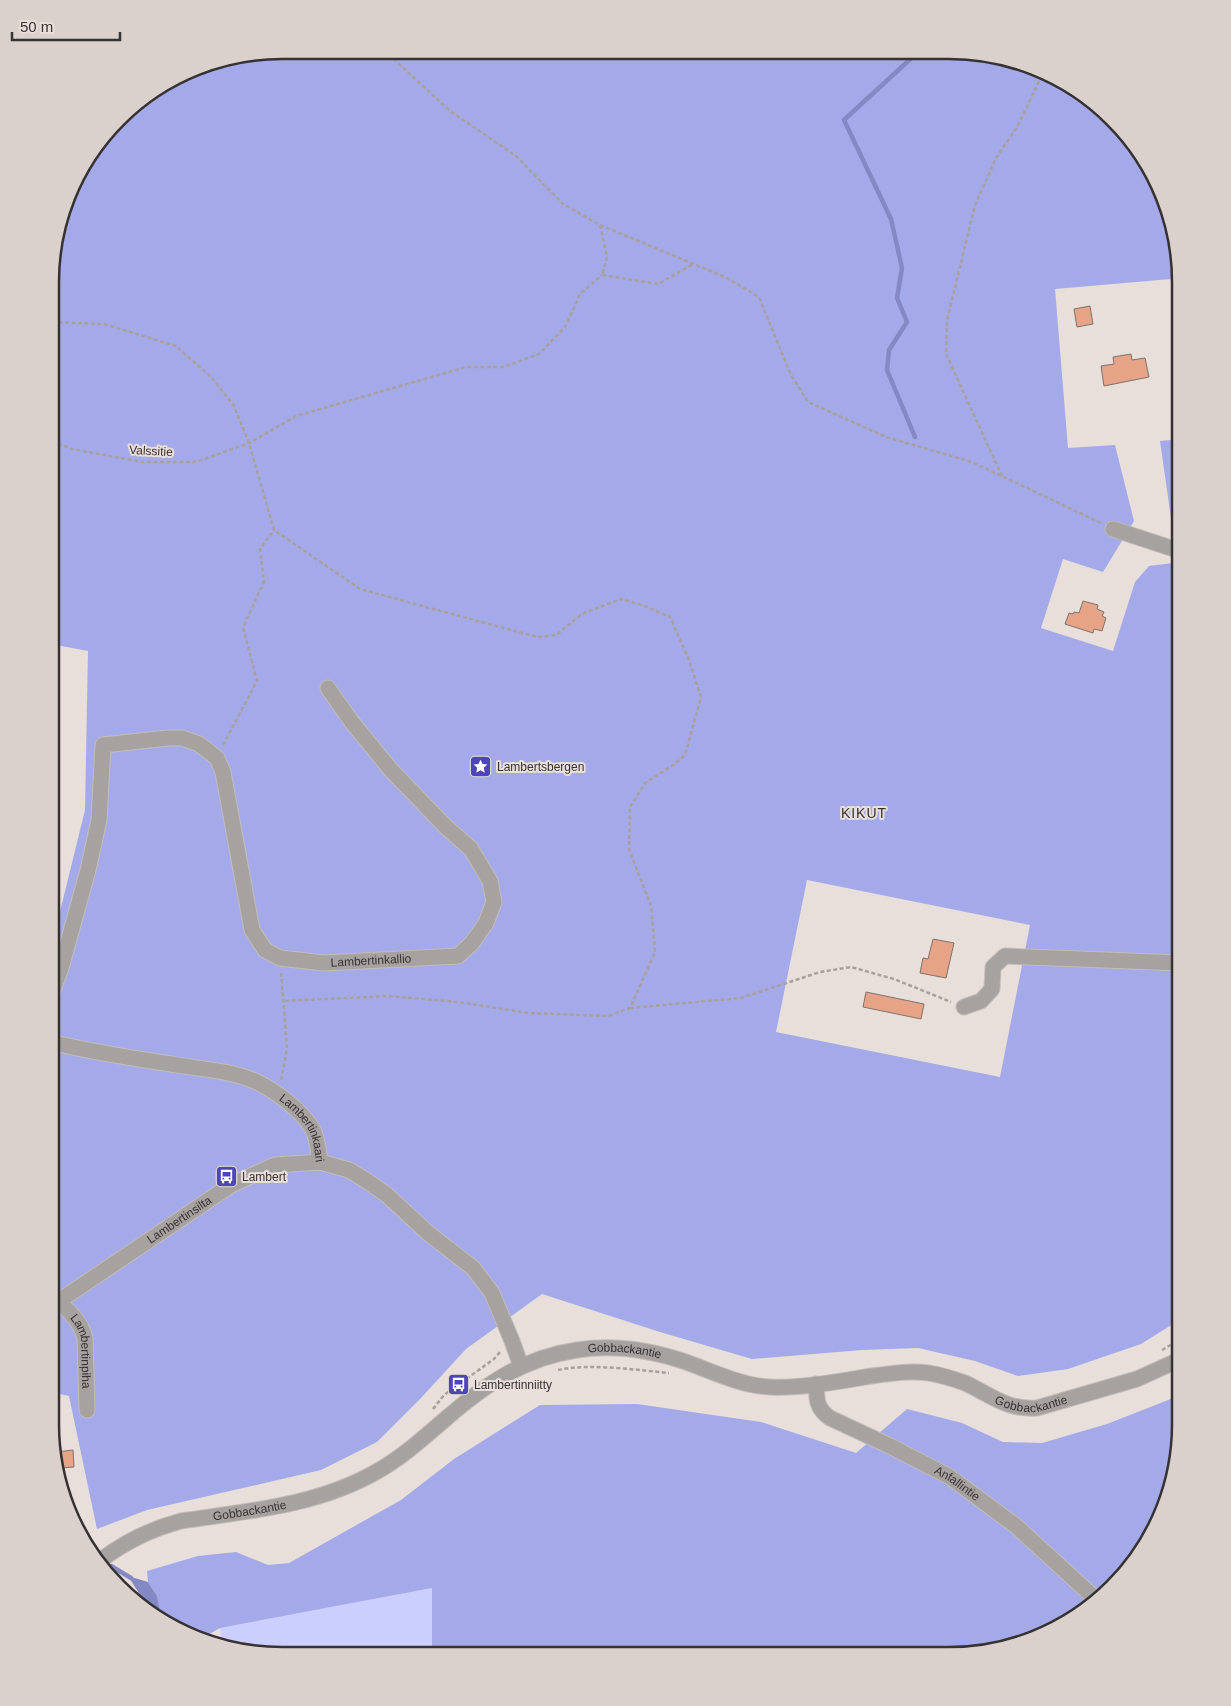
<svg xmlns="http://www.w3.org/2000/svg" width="1231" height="1706" viewBox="0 0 1231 1706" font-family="Helvetica,sans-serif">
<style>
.green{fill:#cacffe}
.forest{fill:#a4aae9;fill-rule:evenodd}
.water{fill:#8489c5}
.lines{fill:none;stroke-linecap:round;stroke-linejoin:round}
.stream{stroke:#8489c5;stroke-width:4.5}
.building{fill:#e6a386;stroke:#7c736f}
.minor-casing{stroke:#c4bcb8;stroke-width:17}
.path{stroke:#a8a09d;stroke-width:2.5;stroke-dasharray:4 2.5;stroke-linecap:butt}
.minor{stroke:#a6a2a0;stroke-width:15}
.labels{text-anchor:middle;stroke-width:4;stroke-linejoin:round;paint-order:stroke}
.street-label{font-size:12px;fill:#363231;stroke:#e8deda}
.poi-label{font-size:12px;fill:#363231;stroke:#e8deda;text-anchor:start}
.neighbourhood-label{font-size:14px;letter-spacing:1px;fill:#363231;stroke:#e8deda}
.rim{fill:none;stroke:#363231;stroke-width:2.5}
</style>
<rect width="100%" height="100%" fill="#e8deda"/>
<path class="green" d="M 432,1588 L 432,1655 L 252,1654 L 222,1646 L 220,1628 Z"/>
<g class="forest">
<path d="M 281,50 L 980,52 L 1038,68 L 1090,98 L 1157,179 L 1181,281 L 1181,400 L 1171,279 L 1055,289 L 1068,448 L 1115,445 L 1134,521 L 1103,572 L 1063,559 L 1041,628 L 1113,651 L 1135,582 L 1149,566 L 1181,562 L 1181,1319 L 1141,1344 L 1068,1369 L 1018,1376 L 975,1361 L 918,1348 L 862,1350 L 752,1359 L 660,1332 L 542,1294 L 466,1349 L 421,1398 L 377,1442 L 321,1470 L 147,1510 L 97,1529 L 69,1396 L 50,1392 L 51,948 L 85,810 L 88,651 L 51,644 L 52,251 L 81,166 L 129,107 L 207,62 ZM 807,880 L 1030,925 L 1000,1077 L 776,1032 Z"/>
<path d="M 1181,439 L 1181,531 L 1173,532 L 1160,441 Z"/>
<path d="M 1181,1395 L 1180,1440 L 1169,1499 L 1142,1553 L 1102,1599 L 1052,1632 L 950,1656 L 432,1655 L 432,1588 L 220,1628 L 199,1640 L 193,1638 L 161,1619 L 157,1596 L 148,1582 L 147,1571 L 198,1556 L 236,1552 L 268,1565 L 289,1563 L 401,1500 L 454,1459 L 540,1405 L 637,1404 L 761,1422 L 856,1453 L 907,1409 L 962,1423 L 1003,1442 L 1042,1443 L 1107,1424 Z"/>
</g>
<path class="water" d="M 128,1576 L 148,1582 L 157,1596 L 162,1621 L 142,1609 L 144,1606 L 142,1598 Z"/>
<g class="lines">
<g class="stream">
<path d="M 915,437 L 887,370 L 889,350 L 907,322 L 897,298 L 902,268 L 891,219 L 844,120 L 918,52"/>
<path d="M 111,1566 L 131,1578"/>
</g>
</g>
<g class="building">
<path d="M 1090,306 L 1093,324 L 1077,327 L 1074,309 Z"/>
<path d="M 1131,354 L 1132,360 L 1145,358 L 1149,377 L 1104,386 L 1101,366 L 1114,364 L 1113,357 Z"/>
<path d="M 1083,601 L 1098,605 L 1097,609 L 1104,612 L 1102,616 L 1106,618 L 1102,631 L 1094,629 L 1093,633 L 1065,624 L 1069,613 L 1073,614 L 1074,612 L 1079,613 Z"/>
<path d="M 933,939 L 954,943 L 946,978 L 920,973 L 923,958 L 928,959 Z"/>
<path d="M 866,992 L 924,1004 L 921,1019 L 863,1007 Z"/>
<path d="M 73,1450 L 74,1467 L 60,1468 L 56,1452 Z"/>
</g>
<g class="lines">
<defs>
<g id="minor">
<path d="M 1113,529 L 1174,549 L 1181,548"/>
<path id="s1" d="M 51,995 L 61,968 L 88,870 L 99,820 L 103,745 L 168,738 L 182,738 L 199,744 L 217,758 L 223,772 L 252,930 L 265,950 L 280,958 L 324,963 L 458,956 L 472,943 L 486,923 L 494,902 L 490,881 L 471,849 L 446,827 L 391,770 L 351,721 L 328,688"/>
<path d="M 964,1007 L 981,1001 L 992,989 L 993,967 L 1005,956 L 1181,963"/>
<path id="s2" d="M 51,1042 C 90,1052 131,1058 171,1064 C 199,1069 231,1070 257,1082 C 276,1091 301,1110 312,1128 C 318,1138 318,1151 320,1162"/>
<path id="s3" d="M 58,1301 C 70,1312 81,1322 85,1338 L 87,1410"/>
<path id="s4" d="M 50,1307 L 231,1185 L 275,1165 L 320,1162 L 349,1170 L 367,1181 L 387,1195 L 428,1233 L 473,1268 L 492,1293 L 512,1341 L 521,1366"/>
<path id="s5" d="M 816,1384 C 817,1400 816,1408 830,1418 L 890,1446 L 950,1477 L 1016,1526 L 1098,1601"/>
<path id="s6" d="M 101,1560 C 126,1541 151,1529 181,1521 C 248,1511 316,1506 376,1472 C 400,1459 421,1440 442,1422 C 483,1386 522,1358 577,1350 C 614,1344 651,1350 686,1362 C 713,1372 740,1385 769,1387 C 797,1389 837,1382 865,1377 C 887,1374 908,1370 929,1373 C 940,1375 954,1379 965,1383 C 991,1395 1006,1410 1037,1408 L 1137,1379 L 1181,1359"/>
</g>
</defs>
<use href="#minor" class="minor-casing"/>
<g class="path">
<path d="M 384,50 L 450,111 L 516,156 L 563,204 L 600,225 L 725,277 L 759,297 L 790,373 L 808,402 L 886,437 L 972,462 L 1101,523"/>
<path d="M 600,225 L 607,257 L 602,275 L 658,284 L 693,264"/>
<path d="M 52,322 L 104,324 L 176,346 L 212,378 L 234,406 L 249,443 L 274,530 L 360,589 L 537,637 L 556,635 L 582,614 L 621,599 L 642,605 L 670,617 L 689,660 L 701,697 L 685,755 L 672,766 L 645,783 L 630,807 L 629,849 L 651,906 L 655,952 L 630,1008 L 608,1016 L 528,1013 L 458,1002 L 388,996 L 283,1001"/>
<path d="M 52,441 L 72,449 L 142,462 L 196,462 L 249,443 L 296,416 L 466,367 L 503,367 L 539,354 L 565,327 L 580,294 L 602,275"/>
<path d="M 1002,476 L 946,354 L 947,320 L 975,205 L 996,158 L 1017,127 L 1044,71"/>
<path d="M 223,745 L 257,681 L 243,627 L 264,582 L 260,549 L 274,530"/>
<path d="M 630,1008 L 741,998 L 820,972 L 851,967 L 894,979 L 951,1002"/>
<path d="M 281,1080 L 287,1048 L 281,972"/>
<path d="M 1162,1350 L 1181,1339"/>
<path d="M 558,1370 C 589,1363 637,1370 669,1373"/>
<path d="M 433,1409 L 444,1395 L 494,1359 L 500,1352"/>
</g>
<use href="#minor" class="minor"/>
</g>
<defs>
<symbol id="sight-square" viewBox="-11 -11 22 22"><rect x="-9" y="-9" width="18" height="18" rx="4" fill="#4c45bb" stroke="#e8deda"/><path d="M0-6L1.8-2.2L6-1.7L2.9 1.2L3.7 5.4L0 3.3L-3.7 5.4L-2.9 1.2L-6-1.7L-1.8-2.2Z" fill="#fff"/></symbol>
<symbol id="bus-square" viewBox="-11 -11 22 22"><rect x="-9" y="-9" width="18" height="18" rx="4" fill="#4c45bb" stroke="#e8deda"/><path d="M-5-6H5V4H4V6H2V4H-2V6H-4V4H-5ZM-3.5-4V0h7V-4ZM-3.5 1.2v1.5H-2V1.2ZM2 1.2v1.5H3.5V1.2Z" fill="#fff"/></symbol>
</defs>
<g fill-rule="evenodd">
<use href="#sight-square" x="468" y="754" width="25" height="25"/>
<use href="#bus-square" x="214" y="1164" width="25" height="25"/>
<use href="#bus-square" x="446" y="1372" width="25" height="25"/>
</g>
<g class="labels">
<g class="street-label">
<text transform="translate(151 451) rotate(3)" y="4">Valssitie</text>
<text dy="4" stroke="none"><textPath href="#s1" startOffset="685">Lambertinkallio</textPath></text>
<text dy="4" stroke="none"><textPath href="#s2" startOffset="278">Lambertinkaari</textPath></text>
<text dy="4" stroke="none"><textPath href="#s4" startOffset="156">Lambertinsilta</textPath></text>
<text dy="4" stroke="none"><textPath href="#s3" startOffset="59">Lambertinpiha</textPath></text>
<text dy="4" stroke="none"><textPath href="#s6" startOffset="578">Gobbackantie</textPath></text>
<text dy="4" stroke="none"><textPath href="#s6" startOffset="998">Gobbackantie</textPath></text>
<text dy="4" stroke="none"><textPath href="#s5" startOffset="182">Anfallintie</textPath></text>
<text dy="4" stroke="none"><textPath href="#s6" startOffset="159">Gobbackantie</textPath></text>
</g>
<g class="poi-label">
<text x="497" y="771">Lambertsbergen</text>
<text x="242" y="1181">Lambert</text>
<text x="474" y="1389">Lambertinniitty</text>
</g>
<g class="neighbourhood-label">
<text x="864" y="818">KIKUT</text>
</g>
</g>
<path d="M0 0H1231V1706H0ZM282 59H949A223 223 0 0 1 1172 282V1424A223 223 0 0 1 949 1647H282A223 223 0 0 1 59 1424V282A223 223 0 0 1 282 59Z" fill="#dad0cc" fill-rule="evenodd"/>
<path class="rim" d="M282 59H949A223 223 0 0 1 1172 282V1424A223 223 0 0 1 949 1647H282A223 223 0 0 1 59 1424V282A223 223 0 0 1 282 59Z"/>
<path d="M12 32v8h108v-8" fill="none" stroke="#363231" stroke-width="2.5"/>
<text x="20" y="32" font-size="15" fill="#363231" stroke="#e8deda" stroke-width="4" paint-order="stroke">50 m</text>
</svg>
